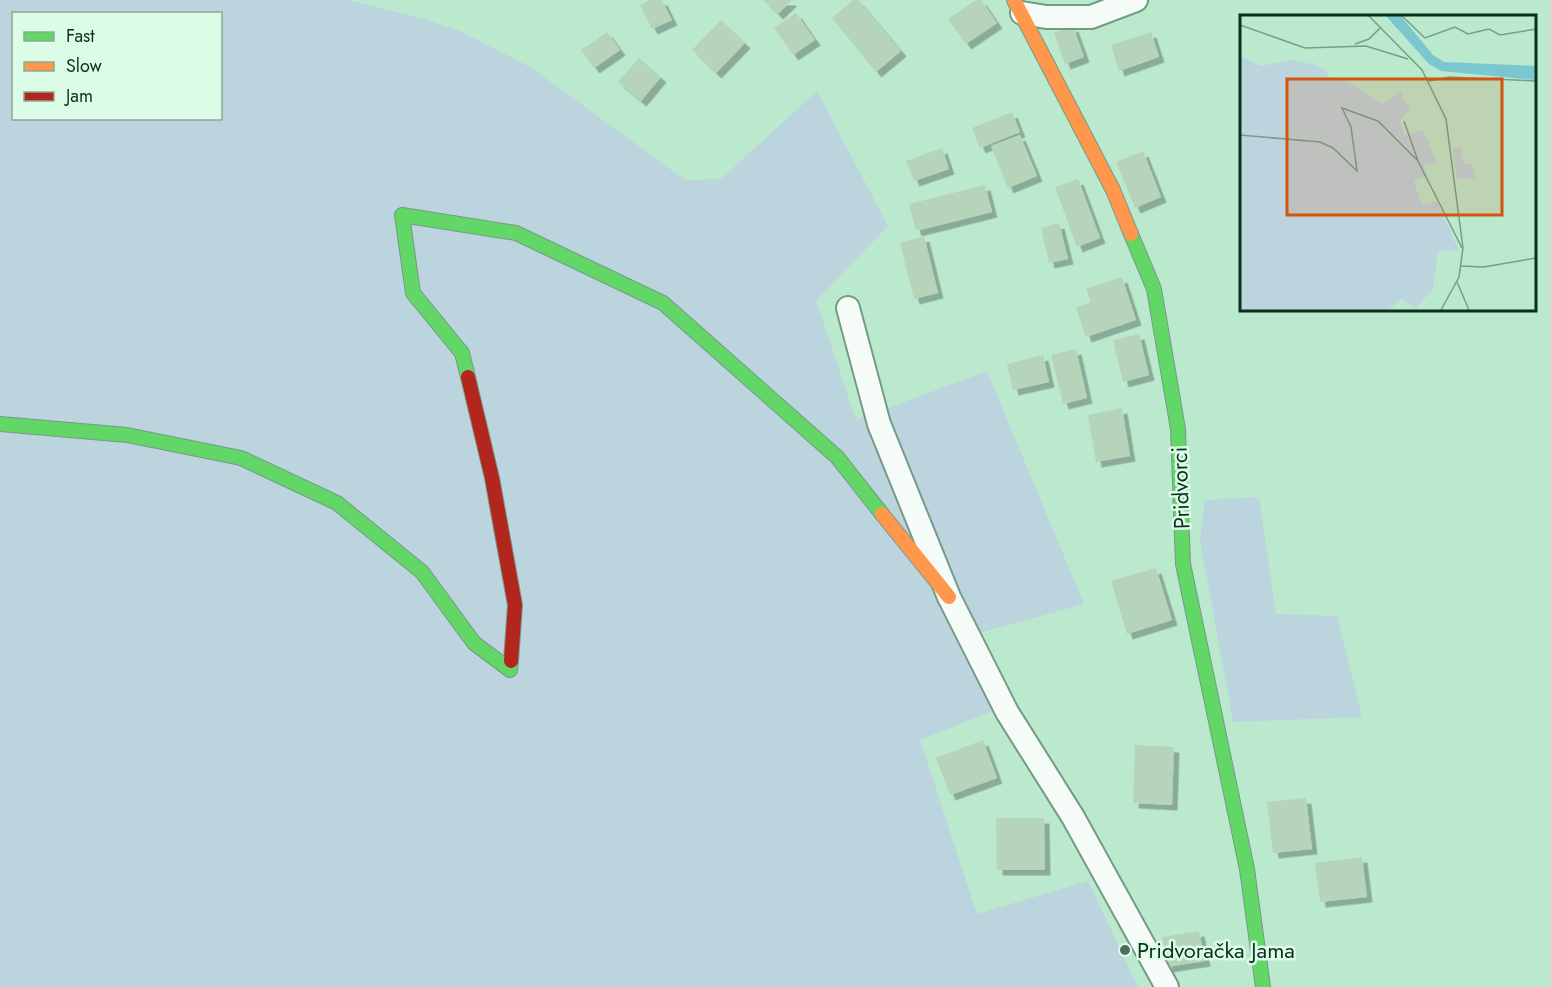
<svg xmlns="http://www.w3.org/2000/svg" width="1551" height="987" viewBox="0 0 1551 987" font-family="Jost,sans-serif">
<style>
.green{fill:#bcd4de;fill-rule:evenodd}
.building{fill:#b5d4ba;filter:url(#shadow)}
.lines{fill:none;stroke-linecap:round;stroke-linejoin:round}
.street-casing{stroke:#759a86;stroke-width:26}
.fast-casing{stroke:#759a86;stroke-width:16}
.slow-casing{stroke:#759a86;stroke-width:16}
.jam-casing{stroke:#759a86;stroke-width:16}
.street{stroke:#f5fcf8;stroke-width:22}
.fast{stroke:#63d668;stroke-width:14}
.slow{stroke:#ff974d;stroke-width:14}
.jam{stroke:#b3261e;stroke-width:14}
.poi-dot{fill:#49705b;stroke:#ddfce8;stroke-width:2}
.labels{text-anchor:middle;stroke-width:5;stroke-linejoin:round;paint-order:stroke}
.street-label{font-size:22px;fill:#0b2f1d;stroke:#ddfce8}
.poi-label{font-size:22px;fill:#0b2f1d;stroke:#ddfce8;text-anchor:start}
.inset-road{fill:none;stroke:#759f87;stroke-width:1.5}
.view{fill:#d2550e;fill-opacity:0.15;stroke:#d2550e;stroke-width:3}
.inset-edge{fill:none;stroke:#0b2f1d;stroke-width:3}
</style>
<defs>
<filter id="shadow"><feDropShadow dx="5.5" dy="5.5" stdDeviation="0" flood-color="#0004"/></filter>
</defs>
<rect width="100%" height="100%" fill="#bbe9ce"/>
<g class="green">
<path d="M 0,0 L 349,0 L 424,19 L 460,31 L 532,68 L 685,180 L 721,179 L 817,91 L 888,226 L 816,301 L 856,420 L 987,371 L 1084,604 L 979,633 L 1015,702 L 920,740 L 977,914 L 1088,881 L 1138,987 L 0,987 ZM 14,14 L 220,14 L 220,118 L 14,118 Z"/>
<path d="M 1259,497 L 1276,614 L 1337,616 L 1362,717 L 1233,722 L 1200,540 L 1205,500 Z"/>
</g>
<g class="building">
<path d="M 650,0 L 662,0 L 672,20 L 652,29 L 640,5 Z"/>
<path d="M 763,0 L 792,0 L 778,14 Z"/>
<path d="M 853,0 L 858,0 L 901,51 L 876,72 L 832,18 Z"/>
<path d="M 976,0 L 981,0 L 997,23 L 966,44 L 948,19 Z"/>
<path d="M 796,13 L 815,40 L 793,55 L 774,28 Z"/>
<path d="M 721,20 L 745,43 L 716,73 L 692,50 Z"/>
<path d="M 1073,26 L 1084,57 L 1065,64 L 1054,33 Z"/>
<path d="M 607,32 L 620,50 L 594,68 L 581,50 Z"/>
<path d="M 1151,32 L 1159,57 L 1119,71 L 1111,45 Z"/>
<path d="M 639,58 L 661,77 L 641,101 L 618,82 Z"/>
<path d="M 1012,112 L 1020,132 L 980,148 L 972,128 Z"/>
<path d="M 1020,135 L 1037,176 L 1008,188 L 991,146 Z"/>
<path d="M 942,148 L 949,169 L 914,181 L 906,161 Z"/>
<path d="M 1143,151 L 1161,197 L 1135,208 L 1116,162 Z"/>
<path d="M 1078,179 L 1100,238 L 1077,247 L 1055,187 Z"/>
<path d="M 985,185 L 992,212 L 916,231 L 909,204 Z"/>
<path d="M 1059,223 L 1068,259 L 1049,263 L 1041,228 Z"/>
<path d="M 924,236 L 938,293 L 914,299 L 900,243 Z"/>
<path d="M 1122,277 L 1136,320 L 1086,337 L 1076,308 L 1091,302 L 1086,289 Z"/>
<path d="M 1139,334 L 1149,375 L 1123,382 L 1113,340 Z"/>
<path d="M 1076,349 L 1087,398 L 1063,404 L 1051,355 Z"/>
<path d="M 1043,355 L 1049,382 L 1013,390 L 1007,364 Z"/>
<path d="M 1122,408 L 1130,456 L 1096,462 L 1088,415 Z"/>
<path d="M 1156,568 L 1172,620 L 1127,634 L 1111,581 Z"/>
<path d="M 983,740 L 997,778 L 950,795 L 936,758 Z"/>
<path d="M 1135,745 L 1174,747 L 1172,805 L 1133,803 Z"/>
<path d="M 1306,798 L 1312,849 L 1273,853 L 1267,802 Z"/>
<path d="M 996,818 L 1044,818 L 1045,870 L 997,870 Z"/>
<path d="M 1362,857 L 1367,897 L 1320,902 L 1315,863 Z"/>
<path d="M 1199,931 L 1205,961 L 1167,967 L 1162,937 Z"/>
</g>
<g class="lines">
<defs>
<g id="street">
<path d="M 1022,13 L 1046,17 L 1091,17 L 1136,0"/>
<path d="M 848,308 L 879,424 L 949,597 L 1007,712 L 1073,817 L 1167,987"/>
</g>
<g id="fast">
<path d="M 1131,234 L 1154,289 L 1178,429 L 1183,564 L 1247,869 L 1263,987"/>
<path d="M 468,377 L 462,353 L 413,293 L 402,215 L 516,233 L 663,303 L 837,457 L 882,514"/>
<path d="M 0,424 L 127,435 L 241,458 L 337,503 L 422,572 L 474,643 L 510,670 L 511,661"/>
</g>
<g id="slow">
<path d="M 1014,0 L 1113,190 L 1131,234"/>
<path d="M 882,514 L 949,597"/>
</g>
<path id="jam" d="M 468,377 L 492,478 L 515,605 L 511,661"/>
</defs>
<use href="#street" class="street-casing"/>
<use href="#fast" class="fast-casing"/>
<use href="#slow" class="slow-casing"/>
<use href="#jam" class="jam-casing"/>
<use href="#street" class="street"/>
<use href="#fast" class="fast"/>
<use href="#slow" class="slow"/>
<use href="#jam" class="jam"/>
</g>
<circle class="poi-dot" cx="1125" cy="950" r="6"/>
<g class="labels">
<g class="street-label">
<text transform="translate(1180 488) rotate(-92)" y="8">Pridvorci</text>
</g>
<g class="poi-label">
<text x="1137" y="958">Pridvoračka Jama</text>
</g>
</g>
<g transform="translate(1240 15)">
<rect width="296" height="296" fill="#bbe9ce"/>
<path d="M 0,41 L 21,51 L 52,45 L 75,50 L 86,55 L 88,62 L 110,68 L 142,89 L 160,76 L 170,95 L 160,105 L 165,121 L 183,115 L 197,147 L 183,151 L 187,161 L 174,166 L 182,190 L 197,186 L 219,236 L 198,236 L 193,274 L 175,294 L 162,284 L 148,295 L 0,295 ZM 221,132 L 223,148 L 232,149 L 235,163 L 217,164 L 213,138 L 214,133 Z" fill="#bcd4de"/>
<path d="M 145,0 L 160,0 L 193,40 L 204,47 L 295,51 L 295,65 L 201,56 L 189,49 Z" fill="#7bc7d0"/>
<path class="inset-road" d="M 128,0 L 182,55 L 206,104 L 223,233 L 219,262 L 201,295M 161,0 L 185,23 L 215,12 L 228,19 L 249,14 L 260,20 L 296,14M 0,10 L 65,33 L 126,31 L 168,44M 115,29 L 129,24 L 140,13M 189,66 L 209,62 L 296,66M 164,106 L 178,146 L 222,233M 0,120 L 80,127 L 93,133 L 117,156 L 111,112 L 102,93 L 138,106 L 178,146M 221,251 L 244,252 L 296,243M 217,267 L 229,295"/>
<path class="view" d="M 47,64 L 262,64 L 262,200 L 47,200 Z"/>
<rect width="296" height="296" class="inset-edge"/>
</g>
<rect x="12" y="12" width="210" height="108" fill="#ddfce8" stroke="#89aa97" stroke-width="1.5"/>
<rect x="24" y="32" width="30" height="9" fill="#63d668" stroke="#89aa97" stroke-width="1.5"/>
<text x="66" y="42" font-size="18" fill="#0b2f1d">Fast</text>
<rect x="24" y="62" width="30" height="9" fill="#ff974d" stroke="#89aa97" stroke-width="1.5"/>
<text x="66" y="72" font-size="18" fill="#0b2f1d">Slow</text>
<rect x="24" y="92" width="30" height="9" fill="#b3261e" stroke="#89aa97" stroke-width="1.5"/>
<text x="66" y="102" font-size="18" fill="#0b2f1d">Jam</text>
</svg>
